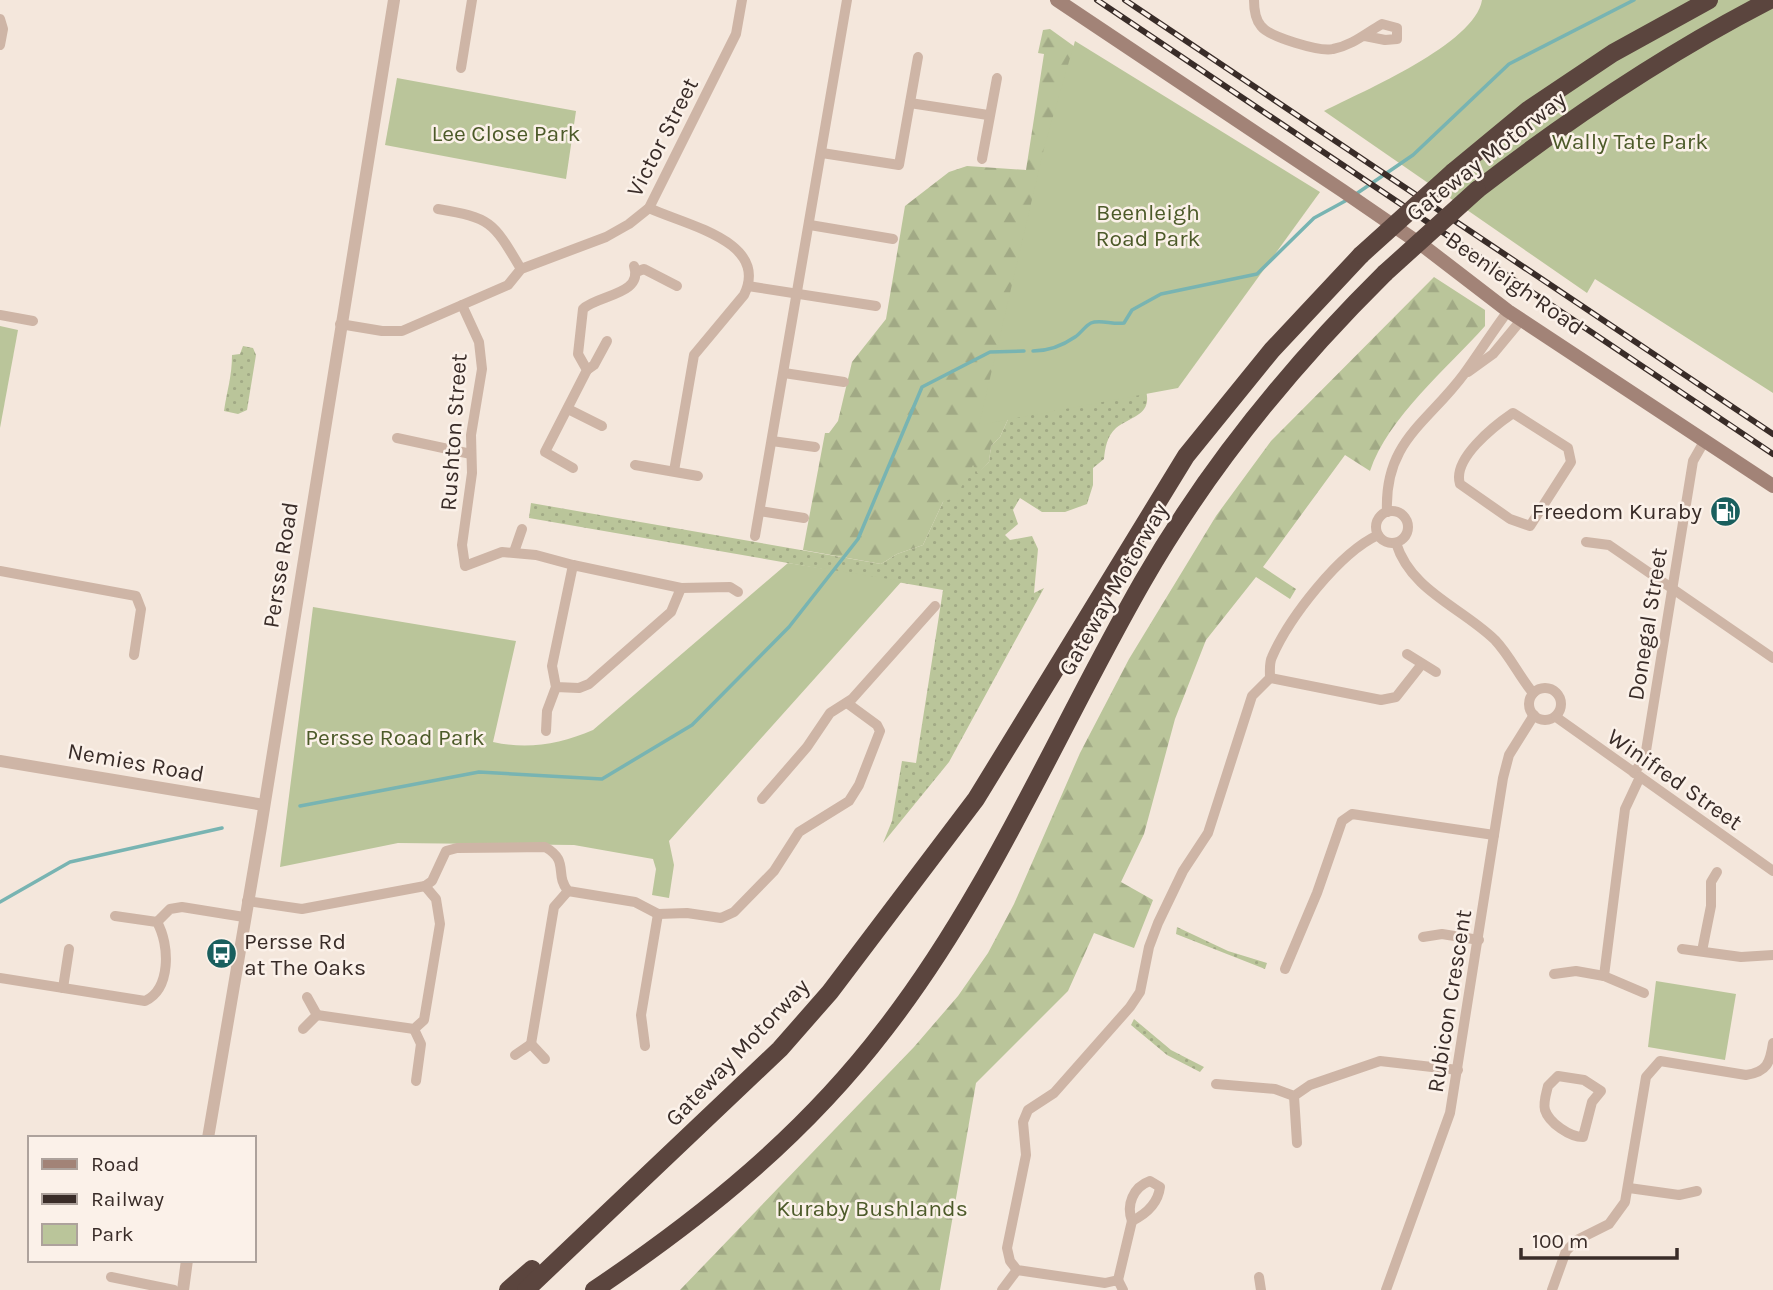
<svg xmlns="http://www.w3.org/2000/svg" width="1773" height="1290" viewBox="0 0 1773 1290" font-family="Karla,sans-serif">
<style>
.grass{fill:url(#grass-dots)}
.forest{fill:url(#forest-firs)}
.park{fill:#bac59a}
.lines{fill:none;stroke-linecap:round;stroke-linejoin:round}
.stream{stroke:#78b4b2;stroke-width:3.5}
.minor{stroke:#ceb5a6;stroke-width:10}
.tertiary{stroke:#ceb5a6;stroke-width:12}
.secondary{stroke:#a28377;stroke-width:14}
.motorway{stroke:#5b453e;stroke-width:18}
.rail-casing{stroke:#392c28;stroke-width:6}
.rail{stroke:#fbf1e9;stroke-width:3.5;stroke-dasharray:10;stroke-linecap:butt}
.motorway-bridge{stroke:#5b453e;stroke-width:18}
.labels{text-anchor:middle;stroke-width:5;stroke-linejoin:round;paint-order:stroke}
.park-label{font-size:23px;fill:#4c5a29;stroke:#fbf1e9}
.street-label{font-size:23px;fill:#392c28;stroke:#fbf1e9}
.poi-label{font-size:23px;fill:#392c28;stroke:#fbf1e9;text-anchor:end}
</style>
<defs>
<pattern id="grass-dots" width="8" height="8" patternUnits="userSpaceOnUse" patternTransform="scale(1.75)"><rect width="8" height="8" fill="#bac59a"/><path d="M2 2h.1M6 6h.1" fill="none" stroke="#a1a985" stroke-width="1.8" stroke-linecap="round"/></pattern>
<pattern id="forest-firs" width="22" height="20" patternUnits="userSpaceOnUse" patternTransform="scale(1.75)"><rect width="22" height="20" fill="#bac59a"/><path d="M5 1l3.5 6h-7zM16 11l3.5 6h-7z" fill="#a1a985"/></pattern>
</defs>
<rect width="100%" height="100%" fill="#f4e7dc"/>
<g class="grass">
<path d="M 1320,192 L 1145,387 C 1154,415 1133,415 1116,428 C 1107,436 1105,448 1104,459 L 1093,468 L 1093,485 L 1087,504 L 1065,512 L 1042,512 L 1020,498 L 1013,510 L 1018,524 L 1005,535 L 1010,540 L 1032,536 L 1038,549 L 1034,593 L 1044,588 L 949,762 L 883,843 L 892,821 L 902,761 L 916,763 L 943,590 L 529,518 L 531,503 L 881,564 L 897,554 L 923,545 L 943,502 L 973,464 L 978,473 L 989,462 L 991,446 L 1000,437 L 1014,406 Z"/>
<path d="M 243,346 L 253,348 L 256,355 L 247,410 L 238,414 L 224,411 C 227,390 232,377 232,355 L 240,354 Z"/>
<path d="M 1177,927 L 1228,951 L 1267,963 L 1265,969 L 1176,934 Z"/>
<path d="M 1134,1019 L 1171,1050 L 1204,1067 L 1200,1072 L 1167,1055 L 1131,1025 Z"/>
</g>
<g class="forest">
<path d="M 1050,29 L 1082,52 L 1014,406 L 1000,437 L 991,446 L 989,462 L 978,474 L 973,465 L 956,497 L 943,502 L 923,545 L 897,554 L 881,564 L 803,550 L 825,433 L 829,433 L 838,421 L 852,362 L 886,319 L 905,206 L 949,172 L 967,166 L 1026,170 L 1044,54 L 1038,53 L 1043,30 Z"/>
<path d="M 1434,277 L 1485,310 L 1485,326 C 1448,368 1388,417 1370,471 L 1345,455 L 1263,567 L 1296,589 L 1290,599 L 1256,577 L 1206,640 L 1175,719 L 1144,834 L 1121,882 L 1153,900 L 1134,948 L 1094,933 L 1068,991 L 976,1083 L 940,1290 L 680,1290 L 914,1047 L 958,996 L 988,953 L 1014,904 L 1080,753 L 1129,659 L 1216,516 L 1271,441 Z"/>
</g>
<g class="park">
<path d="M 1482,0 L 1773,0 L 1773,393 L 1595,279 L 1587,293 L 1324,111 C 1363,91 1475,44 1482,0 Z"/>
<path d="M 1075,41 L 1320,192 L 1178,388 L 979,425 L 1045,144 Z"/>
<path d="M 397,78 L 576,111 L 566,179 L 385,145 Z"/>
<path d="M 0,326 L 18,330 L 0,428 Z"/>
<path d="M 788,563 L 902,581 L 669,841 L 674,865 L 669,898 L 652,895 L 656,869 L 653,859 L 574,845 L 398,843 L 280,867 L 313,607 L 516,641 L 493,742 C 528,750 560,744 593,730 Z"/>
<path d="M 1656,981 L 1736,994 L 1725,1060 L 1648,1047 Z"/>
</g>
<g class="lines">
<g class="stream">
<path d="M 1356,194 L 1413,155 L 1509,64 L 1634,0"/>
<path d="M 1033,351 C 1048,351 1062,346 1075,337 C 1081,333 1085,326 1091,323 C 1100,319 1113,325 1124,323 L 1132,310 L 1161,294 L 1257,274 L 1314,218 L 1347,200"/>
<path d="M 300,806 L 479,772 L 602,779 L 692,725 L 789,627 L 858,539 L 922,387 L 990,352 L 1024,351"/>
<path d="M 0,902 L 70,862 L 222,828"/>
</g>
<g class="minor">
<path d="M 1254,0 C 1254,9 1255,19 1261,26 C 1269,37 1320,52 1333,49 C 1353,45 1366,33 1382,24 L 1397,28 L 1397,39 L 1385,40 L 1365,36"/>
<path d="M 0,19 L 3,29 L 0,45"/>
<path d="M 461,68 L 472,0"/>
<path d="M 910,103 L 988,115"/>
<path d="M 822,153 L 899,165 L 918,57"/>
<path d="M 982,159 L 997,78"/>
<path d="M 649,208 C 685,225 770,241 744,295 L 694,355 L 674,471"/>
<path d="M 438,209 C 492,218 493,222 521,269"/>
<path d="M 810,225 L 893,239"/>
<path d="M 636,272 L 644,269 L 677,286"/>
<path d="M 748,286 L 876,306"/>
<path d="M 462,305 L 479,342 L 482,369 L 471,435 L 472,473 L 462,545 L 465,566 L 502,552 L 536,555 L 573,565"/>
<path d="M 0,315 L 33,321"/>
<path d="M 340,324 L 382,331 L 402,331 L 508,285 L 521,269 L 606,237 L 629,224 L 649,208 L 736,34 L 742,0"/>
<path d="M 587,370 L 594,365 L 607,341"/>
<path d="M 1468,372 L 1493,354 L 1522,319"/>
<path d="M 784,373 L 844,382"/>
<path d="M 568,409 L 602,426"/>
<path d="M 1513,413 L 1568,448 L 1571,462 L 1530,526 L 1510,519 L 1460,484 C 1452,459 1494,426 1513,413 Z"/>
<path d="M 397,438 L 471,454"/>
<path d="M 772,441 L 815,447"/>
<path d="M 635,465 L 698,476"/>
<path d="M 573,468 L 545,452 L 587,370 L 578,354 L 583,309 C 597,295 644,295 634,266"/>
<circle cx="1392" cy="527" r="16"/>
<path d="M 760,511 L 804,518"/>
<path d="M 1387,512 C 1384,441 1428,423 1464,374 C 1479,353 1493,331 1508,311"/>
<path d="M 755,536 L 847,0"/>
<path d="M 1586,542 L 1609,545 L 1773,658"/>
<path d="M 1396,543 C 1411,591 1461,607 1495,640 C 1510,656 1519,676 1533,693"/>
<path d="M 514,552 L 522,529"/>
<path d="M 0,571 L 136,596 L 141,609 L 134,655"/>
<path d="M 681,588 L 730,587 L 738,592"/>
<path d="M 1407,654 L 1436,672"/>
<path d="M 1270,678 L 1381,700 L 1396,697 L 1422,664"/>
<circle cx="1545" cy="704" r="16"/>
<path d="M 1556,717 L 1773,871"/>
<path d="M 546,731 L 547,711 L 556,687 L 579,688 L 589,684 L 671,612 L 681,588 L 573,565 L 552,666 L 556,687"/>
<path d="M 1634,773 L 1645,757 L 1693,461 L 1705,440"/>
<path d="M 1640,777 L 1625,809 L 1604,976 L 1644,993"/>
<path d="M 762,799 L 807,747 L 830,713 L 852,699 L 935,606"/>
<path d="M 247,901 L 302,909 L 425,886 L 432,881 L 446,851 L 457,848 L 545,847 C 570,861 554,874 568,891 L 635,902 L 658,914 L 687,913 L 721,918 L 734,912 L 774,871 L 799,832 L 849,801 L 859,785 L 880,731 L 877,725 L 847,703"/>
<path d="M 157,922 L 170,909 L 182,907 L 244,917"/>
<path d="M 1423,937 L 1442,934 L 1479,940"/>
<path d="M 1682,949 L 1741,957 L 1773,955"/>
<path d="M 1702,951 L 1711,906 L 1711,882 L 1717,872"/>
<path d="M 1285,969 L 1317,893 L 1342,821 L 1352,814 L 1494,835"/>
<path d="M 1554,974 L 1576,971 L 1604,976"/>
<path d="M 0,978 L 145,1001 C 171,989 170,945 157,922 L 115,916"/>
<path d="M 63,988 L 69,949"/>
<path d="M 317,1015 L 414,1029 L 424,1020 L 440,924 L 436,899 L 425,886"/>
<path d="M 303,1029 L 317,1015 L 307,997"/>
<path d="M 414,1029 L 421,1044 L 416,1081"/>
<path d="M 531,1044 L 554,907 L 568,891"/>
<path d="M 645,1046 L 641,1015 L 658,914"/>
<path d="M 515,1055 L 531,1044 L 545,1059"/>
<path d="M 1558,1076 L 1584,1080 L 1601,1091 L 1592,1102 L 1583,1137 C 1570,1137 1549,1123 1545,1110 C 1543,1103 1546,1094 1548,1086 Z"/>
<path d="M 1216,1084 L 1275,1089 L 1294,1096 L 1310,1085 L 1380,1061 L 1458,1070"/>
<path d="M 1294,1096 L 1297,1143"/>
<path d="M 1150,1181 L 1160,1187 C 1158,1204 1146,1214 1132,1221 C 1126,1205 1133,1187 1150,1181 Z"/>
<path d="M 1629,1188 L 1679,1195 L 1697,1191"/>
<path d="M 111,1277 L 174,1290"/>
<path d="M 1259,1277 L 1261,1290"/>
<path d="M 1118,1280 L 1132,1221"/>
<path d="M 1002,1290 L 1017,1270"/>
<path d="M 1123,1290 L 1118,1280 L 1105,1283 L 1017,1270 L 1010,1261 L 1007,1248 L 1026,1155 L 1023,1122 L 1028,1110 L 1054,1093 L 1130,1007 L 1140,992 L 1149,947 L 1158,923 L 1183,871 L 1208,833 L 1252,696 L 1270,678 C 1270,671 1269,663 1272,657 C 1289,618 1339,553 1378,535"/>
<path d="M 1386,1290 L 1450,1113 L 1503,778 L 1509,755 L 1534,715"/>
<path d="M 1552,1290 L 1566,1251 L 1577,1240 L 1609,1224 L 1625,1202 L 1646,1077 L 1660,1061 L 1746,1075 C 1767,1072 1770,1063 1773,1043"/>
</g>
<g class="tertiary">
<path d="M 0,761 L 264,805"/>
<path d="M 208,1138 L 261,827 L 394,0"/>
<path d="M 183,1290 L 187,1260"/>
</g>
<path class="secondary" d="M 1057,0 L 1343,191 L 1426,248 L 1508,311 L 1773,486"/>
<g class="motorway">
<path d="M 1453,172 L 1528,110 L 1613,53 L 1709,0"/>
<path d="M 1477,190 C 1570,118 1665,54 1770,0"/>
<path d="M 508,1290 L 532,1269"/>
<path d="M 526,1290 L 780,1049 L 830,992 L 976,799 L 1186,456 L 1272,350 L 1361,255"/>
<path d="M 594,1290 C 704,1216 804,1135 885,1029 C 990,894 1058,729 1143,581 C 1209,466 1291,366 1385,273"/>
</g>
<defs>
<g id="rail">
<path d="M 1097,0 L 1773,454"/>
<path d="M 1125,0 L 1773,434"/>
</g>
</defs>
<use href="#rail" class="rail-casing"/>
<use href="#rail" class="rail"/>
<g class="motorway-bridge">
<path d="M 1361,255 L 1453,172"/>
<path d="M 1385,273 L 1477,190"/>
</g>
</g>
<defs>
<symbol id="fuel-disc" viewBox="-11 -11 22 22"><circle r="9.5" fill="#195f5e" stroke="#fbf1e9"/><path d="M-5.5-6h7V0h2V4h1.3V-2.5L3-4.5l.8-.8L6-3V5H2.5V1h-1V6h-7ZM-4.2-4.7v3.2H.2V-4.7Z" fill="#fff"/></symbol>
<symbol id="bus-disc" viewBox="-11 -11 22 22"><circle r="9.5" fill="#195f5e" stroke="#fbf1e9"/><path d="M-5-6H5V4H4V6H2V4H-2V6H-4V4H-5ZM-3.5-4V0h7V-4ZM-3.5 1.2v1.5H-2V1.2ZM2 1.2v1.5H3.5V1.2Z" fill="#fff"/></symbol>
</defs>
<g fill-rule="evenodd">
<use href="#fuel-disc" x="1708" y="494" width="35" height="35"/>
<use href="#bus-disc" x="204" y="936" width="35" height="35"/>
</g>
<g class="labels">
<g class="park-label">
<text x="506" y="141">Lee Close Park</text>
<text x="1630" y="149">Wally Tate Park</text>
<text x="1148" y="220">Beenleigh<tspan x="1148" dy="26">Road Park</tspan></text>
<text x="395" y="745">Persse Road Park</text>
<text x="872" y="1216">Kuraby Bushlands</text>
</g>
<g class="street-label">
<text transform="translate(662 137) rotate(-63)" y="8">Victor Street</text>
<text transform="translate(1486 156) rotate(-38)" y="8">Gateway Motorway</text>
<text transform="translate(1515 283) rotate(35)" y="8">Beenleigh Road</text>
<text transform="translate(453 432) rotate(-86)" y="8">Rushton Street</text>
<text transform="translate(280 565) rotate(-81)" y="8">Persse Road</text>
<text transform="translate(1113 589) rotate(-60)" y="8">Gateway Motorway</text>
<text transform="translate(1647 624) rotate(-81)" y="8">Donegal Street</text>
<text transform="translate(136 762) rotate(10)" y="8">Nemies Road</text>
<text transform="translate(1675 779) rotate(35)" y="8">Winifred Street</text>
<text transform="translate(1449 1001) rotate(-81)" y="8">Rubicon Crescent</text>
<text transform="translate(737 1052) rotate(-46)" y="8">Gateway Motorway</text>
</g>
<g class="poi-label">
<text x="1702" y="519">Freedom Kuraby</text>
<text x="244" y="949" text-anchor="start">Persse Rd<tspan x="244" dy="26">at The Oaks</tspan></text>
</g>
</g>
<rect x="28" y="1136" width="228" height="126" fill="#fbf1e9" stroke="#ada29c" stroke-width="2"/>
<rect x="42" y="1159" width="35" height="10" fill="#a28377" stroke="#ada29c" stroke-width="2"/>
<text x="91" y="1171" font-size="21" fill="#392c28">Road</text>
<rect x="42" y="1194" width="35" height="10" fill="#392c28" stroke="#ada29c" stroke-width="2"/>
<text x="91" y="1206" font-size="21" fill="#392c28">Railway</text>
<rect x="42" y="1224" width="35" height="21" fill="#bac59a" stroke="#ada29c" stroke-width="2"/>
<text x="91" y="1241" font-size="21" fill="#392c28">Park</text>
<path d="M1521 1248v10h156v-10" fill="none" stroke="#392c28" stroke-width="3.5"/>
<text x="1532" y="1248" font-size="21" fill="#392c28" stroke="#fbf1e9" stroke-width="5" paint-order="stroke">100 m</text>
</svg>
